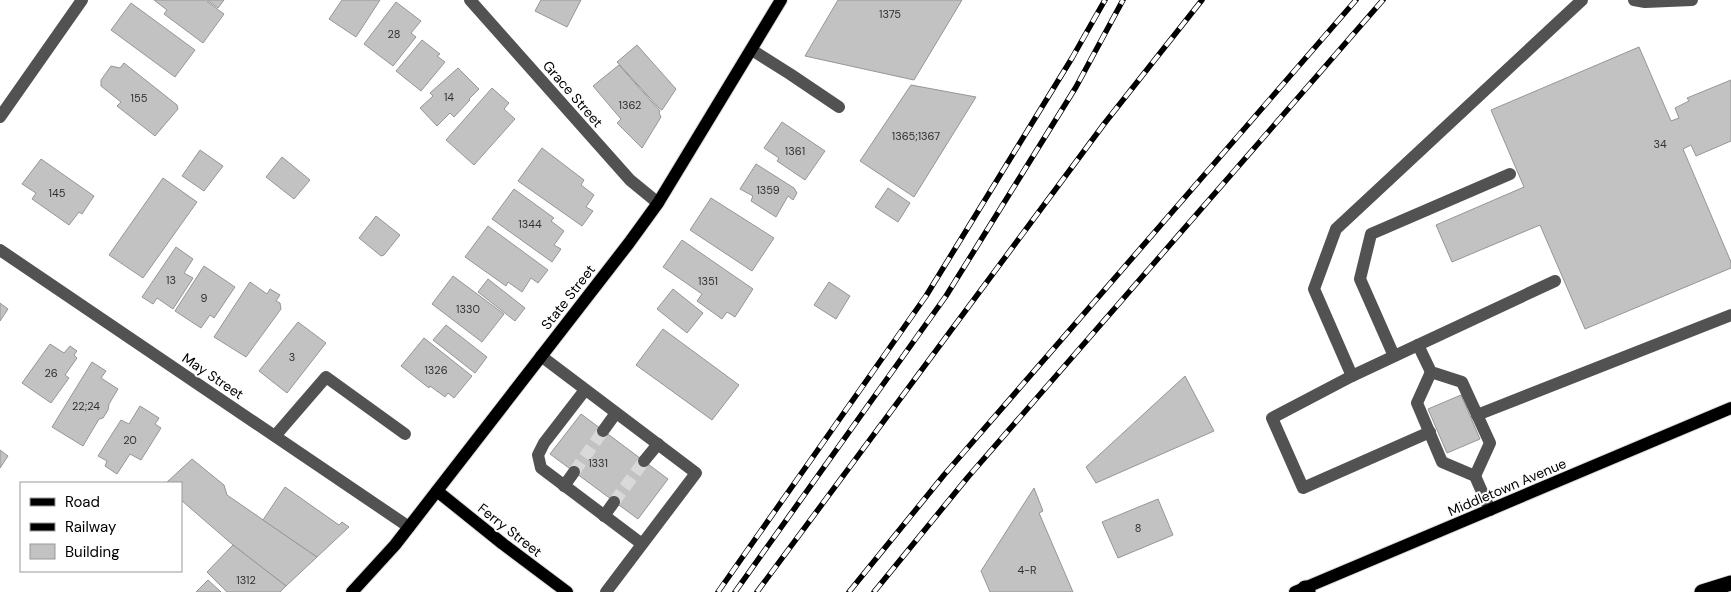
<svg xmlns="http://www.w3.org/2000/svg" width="1731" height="592" viewBox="0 0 1731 592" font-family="'DM Sans',sans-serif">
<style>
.building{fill:#c2c2c2;stroke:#969696}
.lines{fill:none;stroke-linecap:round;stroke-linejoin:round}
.minor-tunnel{stroke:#d9d9d9;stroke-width:12;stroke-dasharray:12 6;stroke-linecap:butt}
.major-casing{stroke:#dbdbdb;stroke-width:14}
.highway-casing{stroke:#dbdbdb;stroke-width:17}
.minor{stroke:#525252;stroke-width:12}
.major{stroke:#000;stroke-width:12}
.highway{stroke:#000;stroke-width:15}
.rail-casing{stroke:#000;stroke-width:5.5}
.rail{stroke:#fff;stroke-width:4;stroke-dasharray:11;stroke-linecap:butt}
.labels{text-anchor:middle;stroke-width:4;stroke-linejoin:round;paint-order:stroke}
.number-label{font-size:11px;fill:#303030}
.street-label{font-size:14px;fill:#000;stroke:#fff}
</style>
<rect width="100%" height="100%" fill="#fff"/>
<g class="building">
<path d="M 154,0 L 205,0 L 224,14 L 203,43 L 164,14 L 167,10 Z"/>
<path d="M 207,0 L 224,0 L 218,8 Z"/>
<path d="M 342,0 L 380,0 L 356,37 L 329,19 Z"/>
<path d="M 541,0 L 581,0 L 567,27 L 535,11 Z"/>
<path d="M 838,0 L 962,0 L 914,80 L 805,56 Z"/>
<path d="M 396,2 L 421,21 L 411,33 L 416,37 L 393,66 L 364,44 Z"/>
<path d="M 131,3 L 195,50 L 175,77 L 111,30 Z"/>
<path d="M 422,40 L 440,54 L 437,56 L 445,62 L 421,91 L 396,71 Z"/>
<path d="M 637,45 L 676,89 L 662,110 L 659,108 L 617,62 Z"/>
<path d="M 1639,47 L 1671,121 L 1679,118 L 1675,108 L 1689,101 L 1687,98 L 1731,80 L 1731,141 L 1696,156 L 1691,145 L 1683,149 L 1731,262 L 1731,268 L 1585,329 L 1540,225 L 1452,262 L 1436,225 L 1524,187 L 1491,110 Z"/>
<path d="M 124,63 L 177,105 L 178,109 L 155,136 L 117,106 L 121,102 L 101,86 L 101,80 L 111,66 L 120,68 Z"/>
<path d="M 619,65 L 660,111 L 659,113 L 661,117 L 642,148 L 617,123 L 621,119 L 593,86 Z"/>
<path d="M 458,68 L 479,89 L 469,99 L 470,100 L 454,117 L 450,113 L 437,126 L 420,108 L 433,96 L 430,93 Z"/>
<path d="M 911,85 L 976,97 L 914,197 L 860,161 Z"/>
<path d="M 492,88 L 509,103 L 504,109 L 515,119 L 474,165 L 446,140 Z"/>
<path d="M 782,122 L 825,151 L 805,180 L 777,161 L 779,158 L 764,148 Z"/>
<path d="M 542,148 L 584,180 L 581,185 L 594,195 L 586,207 L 593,211 L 582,226 L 518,181 Z"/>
<path d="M 200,150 L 223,166 L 204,191 L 182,176 Z"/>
<path d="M 282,157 L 310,180 L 294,199 L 266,177 Z"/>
<path d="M 41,159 L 94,196 L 82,214 L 79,212 L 69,225 L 32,199 L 36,193 L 22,184 Z"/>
<path d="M 756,164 L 794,188 L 797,193 L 793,200 L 788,196 L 776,217 L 751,201 L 753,196 L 740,189 Z"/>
<path d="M 163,178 L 197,202 L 143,278 L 109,255 Z"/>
<path d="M 888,188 L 910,203 L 898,222 L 875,207 Z"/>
<path d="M 514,189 L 554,218 L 551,221 L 564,231 L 554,245 L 561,249 L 552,262 L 492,219 Z"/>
<path d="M 711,198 L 774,238 L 752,271 L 690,230 Z"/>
<path d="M 376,216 L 400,235 L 384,255 L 381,256 L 359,238 Z"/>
<path d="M 488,226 L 548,270 L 538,283 L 531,278 L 522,292 L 508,282 L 506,286 L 465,257 Z"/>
<path d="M 682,240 L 753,289 L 735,317 L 727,312 L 722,319 L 697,301 L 702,294 L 663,267 Z"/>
<path d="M 176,247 L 193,259 L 184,273 L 193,278 L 173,309 L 157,298 L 153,304 L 142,297 Z"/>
<path d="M 204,266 L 235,287 L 214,318 L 210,315 L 201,328 L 175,311 Z"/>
<path d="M 453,276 L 504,314 L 482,342 L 432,304 Z"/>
<path d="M 488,279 L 525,308 L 515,321 L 478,292 Z"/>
<path d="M 250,282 L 267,294 L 270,289 L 280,295 L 276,301 L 280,303 L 281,309 L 246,357 L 214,337 Z"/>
<path d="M 829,282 L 850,296 L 836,319 L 814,305 Z"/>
<path d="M 673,289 L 703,313 L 687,333 L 657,309 Z"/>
<path d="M 0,303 L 8,309 L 0,321 Z"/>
<path d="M 298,322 L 326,343 L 287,393 L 259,371 Z"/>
<path d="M 446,325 L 487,357 L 475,373 L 433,340 Z"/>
<path d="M 663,329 L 739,385 L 712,420 L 636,365 Z"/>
<path d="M 424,338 L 472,376 L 454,398 L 448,393 L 445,397 L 430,386 L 429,388 L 401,366 Z"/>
<path d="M 50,344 L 64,353 L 70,346 L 77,351 L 74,355 L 77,358 L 65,375 L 69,378 L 51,403 L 22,383 Z"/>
<path d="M 92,362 L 106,371 L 101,378 L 118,389 L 109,404 L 108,410 L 103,418 L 99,419 L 83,446 L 52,427 Z"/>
<path d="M 1185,376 L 1214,431 L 1096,483 L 1086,467 Z"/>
<path d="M 1461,395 L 1480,439 L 1447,453 L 1428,409 Z"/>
<path d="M 140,406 L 159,418 L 155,424 L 161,428 L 141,460 L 130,454 L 117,474 L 105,466 L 107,461 L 98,456 L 121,420 L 129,424 Z"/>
<path d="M 581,414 L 668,479 L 638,519 L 550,454 Z"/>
<path d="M 0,450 L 8,456 L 0,468 Z"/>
<path d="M 192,459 L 224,485 L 227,495 L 317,557 L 286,586 L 233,545 L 181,500 L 181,483 L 166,483 Z"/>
<path d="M 285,487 L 339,525 L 342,522 L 349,527 L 317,557 L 263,520 Z"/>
<path d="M 1034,488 L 1043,511 L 1039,513 L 1073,592 L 990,592 L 981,571 Z"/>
<path d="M 1158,499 L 1173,535 L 1118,558 L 1102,522 Z"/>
<path d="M 233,545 L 286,586 L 280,592 L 227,592 L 207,572 Z"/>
<path d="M 208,580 L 221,592 L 196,592 Z"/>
</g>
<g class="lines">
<g class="minor-tunnel">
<path d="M 574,472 L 603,431"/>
<path d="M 614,502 L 644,461"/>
</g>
<defs>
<g id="major">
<path d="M 437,491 L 503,544 L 567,592"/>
<path d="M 352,592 L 395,545 L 629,243 L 658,203 L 781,0"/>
<path d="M 1295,592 L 1731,408"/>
</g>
<g id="highway">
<path d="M 1305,588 L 1308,592"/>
<path d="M 1702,592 L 1731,583"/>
</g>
</defs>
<use href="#major" class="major-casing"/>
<use href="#highway" class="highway-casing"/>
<g class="minor">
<path d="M 470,0 L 630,180 L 658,203"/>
<path d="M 1634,0 L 1645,2 L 1692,0"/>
<path d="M 752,50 L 790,74 L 839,107"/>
<path d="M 0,117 L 82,0"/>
<path d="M 0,250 L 409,527"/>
<path d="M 1418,345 L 1352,376 L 1272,418 L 1303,488 L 1430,432"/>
<path d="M 541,356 L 696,473 L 606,592"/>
<path d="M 1394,356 L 1360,279 L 1371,234 L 1510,174"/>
<path d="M 1431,372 L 1417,403 L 1442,462 L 1475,476 L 1490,510"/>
<path d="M 1352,376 L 1314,289 L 1336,229 L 1582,0"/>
<path d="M 585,390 L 544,443 L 538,455 L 541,468 L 642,544"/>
<path d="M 1477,415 L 1731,315"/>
<path d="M 603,431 L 616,413"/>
<path d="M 275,436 L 326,377 L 405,434"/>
<path d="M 644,461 L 658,444"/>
<path d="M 1475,476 L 1490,443 L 1462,382 L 1431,372 L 1418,345 L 1555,281"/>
<path d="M 564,486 L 574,472"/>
<path d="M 604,516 L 614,502"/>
</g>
<use href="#major" class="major"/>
<use href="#highway" class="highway"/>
<defs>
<g id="rail">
<path d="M 718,592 L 926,296 L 1072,58 L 1105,0"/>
<path d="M 735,592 L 946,296 L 1076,87 L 1123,0"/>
<path d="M 757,592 L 1104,124 L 1202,0"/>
<path d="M 849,592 L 944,475 L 1356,0"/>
<path d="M 874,592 L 968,477 L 1383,0"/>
</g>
</defs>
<use href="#rail" class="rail-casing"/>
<use href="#rail" class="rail"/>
</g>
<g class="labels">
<g class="number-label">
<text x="890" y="18">1375</text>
<text x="394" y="38">28</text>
<text x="449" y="101">14</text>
<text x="139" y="102">155</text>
<text x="630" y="109">1362</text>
<text x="916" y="140">1365;1367</text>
<text x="1660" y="148">34</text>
<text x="795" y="155">1361</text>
<text x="768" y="194">1359</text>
<text x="57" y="197">145</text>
<text x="530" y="228">1344</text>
<text x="171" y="284">13</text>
<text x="708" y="285">1351</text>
<text x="204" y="302">9</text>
<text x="468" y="313">1330</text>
<text x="292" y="361">3</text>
<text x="436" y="374">1326</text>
<text x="51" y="377">26</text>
<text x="86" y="410">22;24</text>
<text x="130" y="444">20</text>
<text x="598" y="467">1331</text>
<text x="1138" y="532">8</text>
<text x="1027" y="574">4-R</text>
<text x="246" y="584">1312</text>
</g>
<g class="street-label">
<text transform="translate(573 94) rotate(49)" y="5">Grace Street</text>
<text transform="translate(568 297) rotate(-52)" y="5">State Street</text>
<text transform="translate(213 376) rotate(34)" y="5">May Street</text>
<text transform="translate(1507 487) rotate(-23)" y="5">Middletown Avenue</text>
<text transform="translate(510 530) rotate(38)" y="5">Ferry Street</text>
</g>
</g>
<rect x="20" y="482" width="162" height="90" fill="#ffffff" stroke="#999999"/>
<rect x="30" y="498" width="25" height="8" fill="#000000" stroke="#999999"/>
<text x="65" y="507" font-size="15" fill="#000000">Road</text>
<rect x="30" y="523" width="25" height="8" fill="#000000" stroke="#999999"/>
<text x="65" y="532" font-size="15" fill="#000000">Railway</text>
<rect x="30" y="544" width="25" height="15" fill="#c2c2c2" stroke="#999999"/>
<text x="65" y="557" font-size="15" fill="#000000">Building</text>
</svg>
